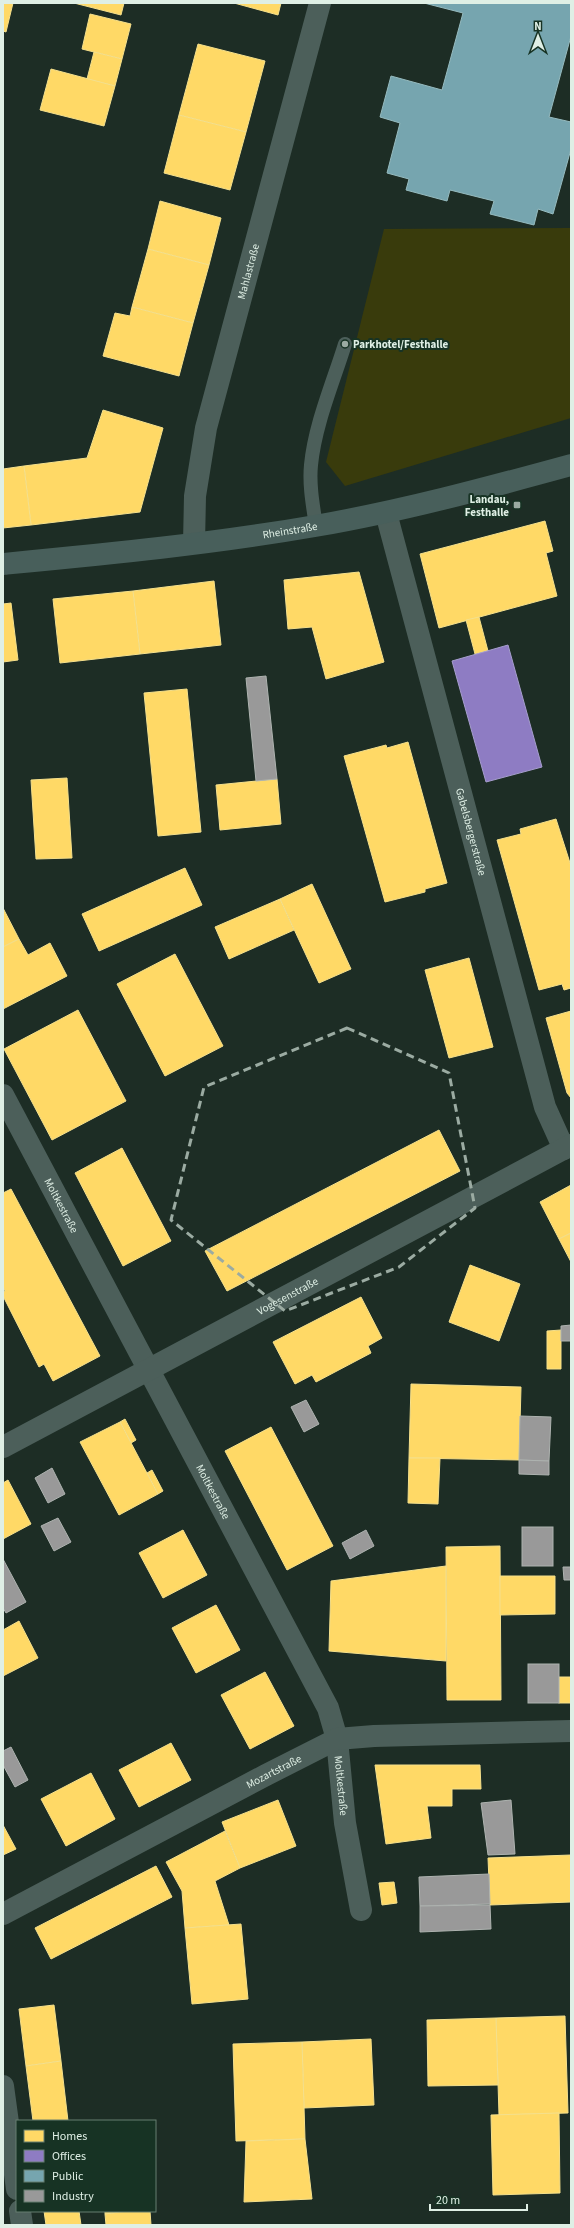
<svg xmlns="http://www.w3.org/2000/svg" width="574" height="2228" viewBox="0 0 574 2228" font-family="'Source Sans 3',sans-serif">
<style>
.green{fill:#393b0c}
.homes{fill:#ffd966;stroke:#f5e08c}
.offices{fill:#8e7cc3;stroke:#a69ecd}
.public{fill:#76a5af;stroke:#96bbbf}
.industry{fill:#999;stroke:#aeb3b0}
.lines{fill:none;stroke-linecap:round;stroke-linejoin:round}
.service{stroke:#4c5f5a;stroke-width:14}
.minor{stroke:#4c5f5a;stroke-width:22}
.secondary{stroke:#485f5b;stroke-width:22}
.marked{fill:none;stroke:#9baba2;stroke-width:3;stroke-dasharray:8 5;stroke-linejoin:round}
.poi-dot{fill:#9baba2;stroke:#173324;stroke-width:1.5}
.labels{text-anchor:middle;stroke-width:4;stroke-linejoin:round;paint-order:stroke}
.street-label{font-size:11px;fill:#dfefe5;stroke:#173324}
.poi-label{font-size:11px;font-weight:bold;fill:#dfefe5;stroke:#173324;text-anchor:start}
</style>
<rect width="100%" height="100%" fill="#1d2d25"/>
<path class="green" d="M 571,228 L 571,418 L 345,486 L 326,462 L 384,229 Z"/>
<g class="homes">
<path d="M 3,3 L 13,3 L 6,32 L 3,31 Z"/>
<path d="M 74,3 L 124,3 L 121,15 Z"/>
<path d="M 234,3 L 281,3 L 278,15 Z"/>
<path d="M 90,14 L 131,24 L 122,59 L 82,49 Z"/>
<path d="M 198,44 L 265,61 L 246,132 L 179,115 Z"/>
<path d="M 94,52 L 122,59 L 115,86 L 87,79 Z"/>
<path d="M 51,69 L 115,86 L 104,126 L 40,110 Z"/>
<path d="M 179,115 L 246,132 L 230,190 L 164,173 Z"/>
<path d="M 160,201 L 221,218 L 209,265 L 148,249 Z"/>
<path d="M 148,249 L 209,265 L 193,323 L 132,307 Z"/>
<path d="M 132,307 L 193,323 L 179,376 L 103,356 L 115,313 L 130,316 Z"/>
<path d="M 103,410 L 163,428 L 140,512 L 31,525 L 24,466 L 87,458 Z"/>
<path d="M 24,466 L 31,525 L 3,528 L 3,469 Z"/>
<path d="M 545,521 L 553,551 L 546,553 L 557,596 L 439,628 L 420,554 Z"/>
<path d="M 359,572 L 384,662 L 326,679 L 312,627 L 288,629 L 284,580 Z"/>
<path d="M 214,581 L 221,645 L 140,654 L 133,591 Z"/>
<path d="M 133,591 L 140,654 L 60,663 L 53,599 Z"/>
<path d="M 11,603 L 18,660 L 3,662 L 3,604 Z"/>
<path d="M 479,617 L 488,651 L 475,654 L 466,620 Z"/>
<path d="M 187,689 L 201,832 L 158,836 L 144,693 Z"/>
<path d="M 408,742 L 447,883 L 425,889 L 425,892 L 385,902 L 344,756 L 386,745 L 387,748 Z"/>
<path d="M 67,778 L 72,858 L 36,859 L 31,780 Z"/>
<path d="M 277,779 L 281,824 L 220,830 L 216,785 Z"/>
<path d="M 556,819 L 571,866 L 571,988 L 564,990 L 562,984 L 539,990 L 497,840 L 521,834 L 520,829 Z"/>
<path d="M 185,868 L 202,905 L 99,951 L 82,914 Z"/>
<path d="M 312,884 L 351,969 L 319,983 L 280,899 Z"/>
<path d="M 280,899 L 294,930 L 229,959 L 215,927 Z"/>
<path d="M 3,908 L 19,939 L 3,947 Z"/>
<path d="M 19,939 L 28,955 L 50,943 L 67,976 L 3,1009 L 3,947 Z"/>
<path d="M 175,954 L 223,1046 L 165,1076 L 117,984 Z"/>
<path d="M 469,958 L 493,1047 L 449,1058 L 425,970 Z"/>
<path d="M 78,1010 L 126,1101 L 52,1140 L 4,1049 Z"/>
<path d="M 571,1011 L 571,1098 L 567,1093 L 546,1018 Z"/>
<path d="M 439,1130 L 460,1171 L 227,1291 L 205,1251 Z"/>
<path d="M 122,1148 L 171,1241 L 123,1266 L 75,1173 Z"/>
<path d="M 571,1185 L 571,1233 L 559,1239 L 540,1202 Z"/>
<path d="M 11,1189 L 100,1356 L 53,1381 L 44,1364 L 39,1367 L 3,1296 L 3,1292 L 5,1291 L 3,1286 L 3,1193 Z"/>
<path d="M 571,1233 L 571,1262 L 559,1239 Z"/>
<path d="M 470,1265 L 520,1284 L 499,1341 L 449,1322 Z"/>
<path d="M 361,1297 L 382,1338 L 368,1346 L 371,1353 L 316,1382 L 312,1375 L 295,1384 L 273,1342 Z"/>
<path d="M 561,1330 L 561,1369 L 547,1369 L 547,1331 Z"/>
<path d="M 411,1384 L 521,1387 L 519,1460 L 409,1458 Z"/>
<path d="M 125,1419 L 136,1440 L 131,1443 L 120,1422 Z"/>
<path d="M 120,1422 L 158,1494 L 119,1515 L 80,1442 Z"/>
<path d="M 271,1427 L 333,1546 L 287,1570 L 225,1451 Z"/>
<path d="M 409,1458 L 440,1458 L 438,1504 L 408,1503 Z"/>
<path d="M 152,1470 L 163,1491 L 158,1494 L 147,1473 Z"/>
<path d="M 8,1480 L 31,1524 L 3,1539 L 3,1483 Z"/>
<path d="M 183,1530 L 207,1575 L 163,1598 L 139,1553 Z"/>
<path d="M 500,1546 L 501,1700 L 447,1700 L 446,1547 Z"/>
<path d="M 446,1566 L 446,1661 L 329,1651 L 331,1581 Z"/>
<path d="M 500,1576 L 555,1576 L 555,1614 L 500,1615 Z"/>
<path d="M 216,1605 L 240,1650 L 196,1673 L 172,1628 Z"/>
<path d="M 19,1621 L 38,1658 L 3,1676 L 3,1630 Z"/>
<path d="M 265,1672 L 294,1726 L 250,1749 L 221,1695 Z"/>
<rect x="559" y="1677" width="12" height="26"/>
<path d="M 171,1743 L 191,1780 L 139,1807 L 119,1770 Z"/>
<path d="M 375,1765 L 480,1765 L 481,1789 L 452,1789 L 452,1806 L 427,1806 L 431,1838 L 386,1844 Z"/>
<path d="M 91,1773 L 115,1819 L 66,1846 L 41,1799 Z"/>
<path d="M 278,1800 L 296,1846 L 240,1868 L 222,1822 Z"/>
<path d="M 3,1825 L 16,1849 L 3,1855 Z"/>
<path d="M 225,1831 L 240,1868 L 215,1881 L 229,1925 L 185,1928 L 182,1891 L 166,1862 Z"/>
<path d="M 571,1855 L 571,1902 L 490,1905 L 488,1858 Z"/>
<path d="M 156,1866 L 172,1897 L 51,1959 L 35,1928 Z"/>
<path d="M 394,1882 L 397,1903 L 382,1905 L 379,1883 Z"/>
<path d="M 241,1924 L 248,1999 L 192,2004 L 185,1928 Z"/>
<path d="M 54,2005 L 61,2061 L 26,2066 L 19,2009 Z"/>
<path d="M 565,2016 L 568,2113 L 499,2115 L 496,2018 Z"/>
<path d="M 496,2018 L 498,2085 L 428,2086 L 427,2020 Z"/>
<path d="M 371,2039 L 374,2105 L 304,2108 L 302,2042 Z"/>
<path d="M 302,2042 L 305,2139 L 236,2141 L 233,2044 Z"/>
<path d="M 61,2061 L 68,2121 L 33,2121 L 26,2066 Z"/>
<path d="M 559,2113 L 560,2193 L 493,2195 L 491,2115 Z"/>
<path d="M 305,2139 L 312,2199 L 244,2202 L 246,2141 Z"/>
<path d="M 44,2211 L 79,2211 L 81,2225 L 46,2225 Z"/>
<path d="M 105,2211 L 128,2211 L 105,2214 Z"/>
<path d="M 128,2211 L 150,2211 L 151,2225 L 106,2225 L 105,2214 Z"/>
</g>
<path class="offices" d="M 508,645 L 542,767 L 486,782 L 452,661 Z"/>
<path class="public" d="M 424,3 L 571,3 L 571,36 L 549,117 L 571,122 L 571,149 L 553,214 L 538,209 L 534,225 L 490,214 L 494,201 L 450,190 L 447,201 L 406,190 L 409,179 L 387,173 L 400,123 L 380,117 L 391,76 L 442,90 L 463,13 Z"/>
<g class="industry">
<path d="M 266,676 L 277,779 L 256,781 L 246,678 Z"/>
<path d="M 571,1325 L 571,1341 L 561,1341 L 561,1326 Z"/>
<path d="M 306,1400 L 319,1424 L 304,1432 L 291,1407 Z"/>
<path d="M 520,1416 L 551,1417 L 549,1461 L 519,1460 Z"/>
<path d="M 519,1460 L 549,1461 L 549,1475 L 519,1474 Z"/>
<path d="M 52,1468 L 65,1494 L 48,1503 L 35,1478 Z"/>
<path d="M 58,1518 L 71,1542 L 54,1551 L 41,1526 Z"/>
<rect x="522" y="1527" width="31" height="39"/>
<path d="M 366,1530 L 374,1546 L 350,1559 L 342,1543 Z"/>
<path d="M 3,1559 L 26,1602 L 6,1613 L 3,1608 Z"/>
<path d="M 563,1567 L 571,1567 L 571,1580 L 564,1580 Z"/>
<rect x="528" y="1664" width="31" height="39"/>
<path d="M 11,1747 L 28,1780 L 15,1787 L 3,1765 L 3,1751 Z"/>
<path d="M 511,1800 L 515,1854 L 488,1855 L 481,1803 Z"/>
<path d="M 489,1874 L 490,1904 L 420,1906 L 419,1877 Z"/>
<path d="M 490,1905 L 491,1929 L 420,1932 L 420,1906 Z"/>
</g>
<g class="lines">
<path class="service" d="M 316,526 C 313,506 309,485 311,465 C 315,424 333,383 345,344"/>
<g class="minor">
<path id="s1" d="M 386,513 L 545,1107 L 564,1149"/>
<path id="s2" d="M 194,543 L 195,496 L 206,428 L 320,3"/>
<path id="s3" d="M 3,1095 L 328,1708 L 337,1739 L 345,1823 L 361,1910"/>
<path id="s4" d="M 3,1447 L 571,1145"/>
<path id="s5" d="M 3,1914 L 266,1775 L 337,1739 L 374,1736 L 571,1731"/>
<path d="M 3,2086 L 17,2189"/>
<path d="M 20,2211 L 22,2225"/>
</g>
<path class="secondary" id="s6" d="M 3,564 C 107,554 212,544 315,526 C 402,511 487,488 571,465"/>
</g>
<path class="marked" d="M 347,1028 L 449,1073 L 475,1208 L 399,1267 L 285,1311 L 171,1220 L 204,1087 Z"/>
<g class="poi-dot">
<circle cx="345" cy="344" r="4"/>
<rect x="513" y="501" width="8" height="8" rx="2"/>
</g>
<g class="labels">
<g class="street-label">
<text dy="4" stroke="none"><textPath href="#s2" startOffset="278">Mahlastraße</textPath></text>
<text dy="4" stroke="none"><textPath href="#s6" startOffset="289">Rheinstraße</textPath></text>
<text dy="4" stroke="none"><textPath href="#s1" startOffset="330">Gabelsbergerstraße</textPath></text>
<text dy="4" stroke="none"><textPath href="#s3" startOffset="125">Moltkestraße</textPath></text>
<text dy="4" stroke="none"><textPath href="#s4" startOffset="322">Vogesenstraße</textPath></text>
<text dy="4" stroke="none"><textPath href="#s3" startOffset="449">Moltkestraße</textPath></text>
<text dy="4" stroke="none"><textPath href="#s5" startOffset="306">Mozartstraße</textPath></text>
<text dy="4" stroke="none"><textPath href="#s3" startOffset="773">Moltkestraße</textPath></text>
</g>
<g class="poi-label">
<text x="353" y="348">Parkhotel/Festhalle</text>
<text x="509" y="503" text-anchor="end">Landau,<tspan x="509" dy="13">Festhalle</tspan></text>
</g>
</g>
<rect width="574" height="2228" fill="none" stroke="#dfefe5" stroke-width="8"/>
<rect x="16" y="2120" width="140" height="92" fill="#173324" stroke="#677e71"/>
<rect x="24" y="2130" width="20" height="12" fill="#ffd966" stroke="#677e71"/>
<text x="52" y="2140" font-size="12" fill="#dfefe5">Homes</text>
<rect x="24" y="2150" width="20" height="12" fill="#8e7cc3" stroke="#677e71"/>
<text x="52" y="2160" font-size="12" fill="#dfefe5">Offices</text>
<rect x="24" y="2170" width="20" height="12" fill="#76a5af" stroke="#677e71"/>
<text x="52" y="2180" font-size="12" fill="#dfefe5">Public</text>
<rect x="24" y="2190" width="20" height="12" fill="#999999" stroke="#677e71"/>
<text x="52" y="2200" font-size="12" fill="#dfefe5">Industry</text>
<g transform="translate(538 36)" stroke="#173324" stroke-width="3" paint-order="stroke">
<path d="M0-3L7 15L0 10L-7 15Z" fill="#dfefe5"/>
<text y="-6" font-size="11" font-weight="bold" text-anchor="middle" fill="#dfefe5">N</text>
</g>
<path d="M430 2204v6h97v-6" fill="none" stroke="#dfefe5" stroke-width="2"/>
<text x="436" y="2204" font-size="12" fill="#dfefe5" stroke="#173324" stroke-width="3" paint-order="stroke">20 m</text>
</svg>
